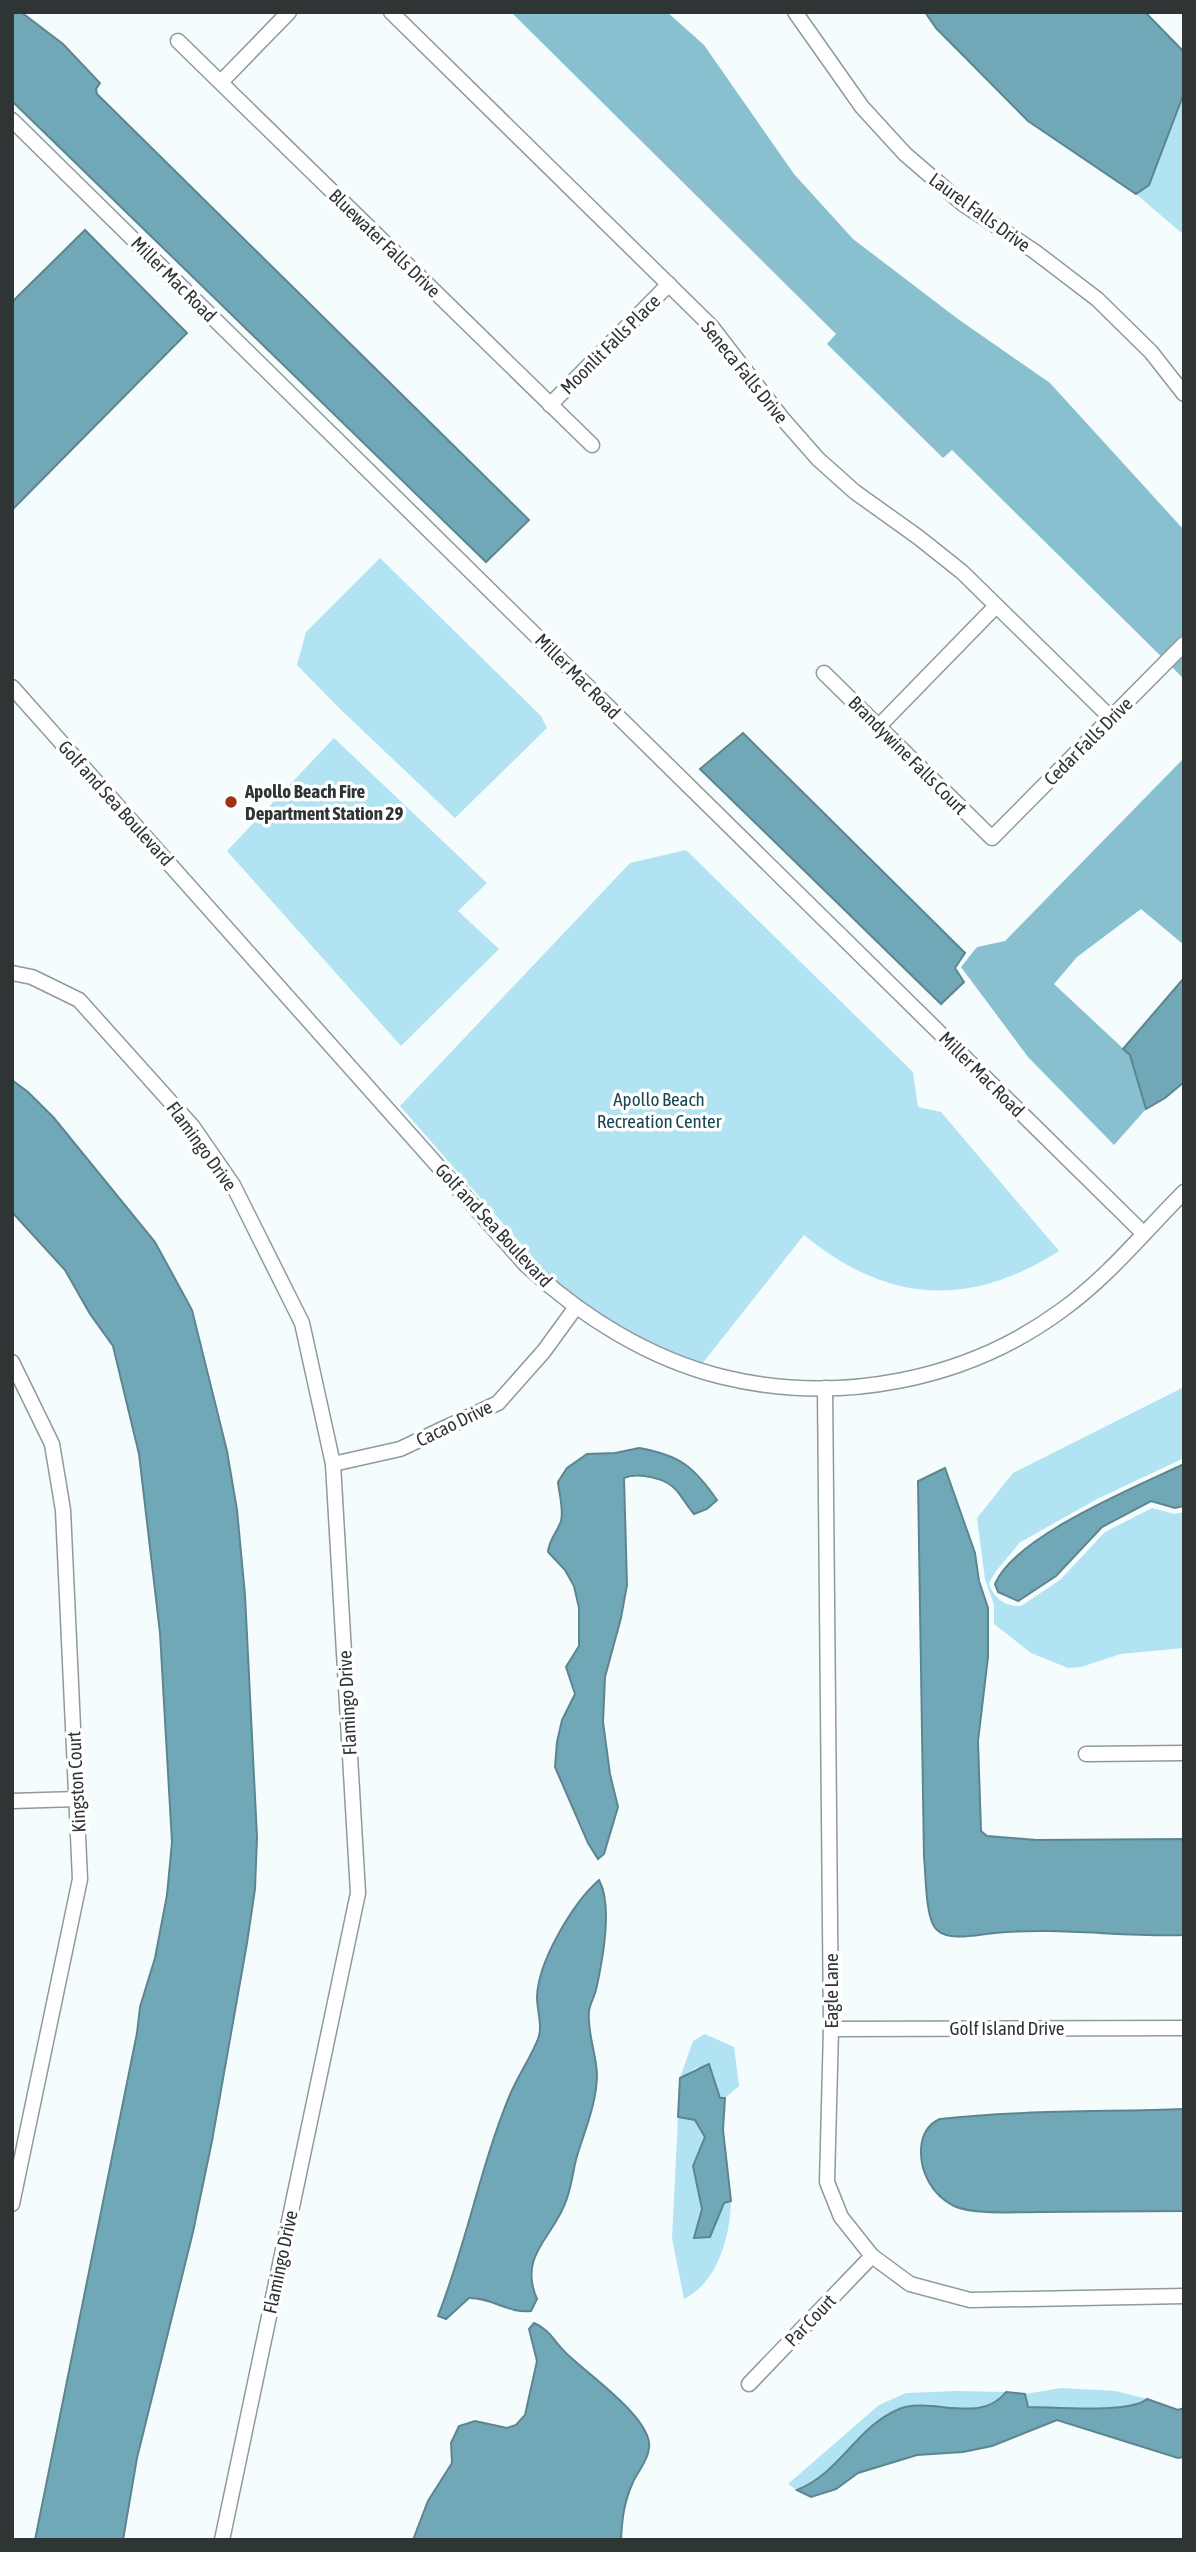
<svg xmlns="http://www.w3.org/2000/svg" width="1196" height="2552" viewBox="0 0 1196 2552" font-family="'Asap Condensed',sans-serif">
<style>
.green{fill:#b1e3f2}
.forest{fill:#89c0d0}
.water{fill:#71a8b7;stroke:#5d8590;stroke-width:2}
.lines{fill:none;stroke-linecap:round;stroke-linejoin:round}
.minor-casing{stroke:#8f9a9e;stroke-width:17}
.minor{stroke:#fff;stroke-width:14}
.poi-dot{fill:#9c3511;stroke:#fff;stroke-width:2.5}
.labels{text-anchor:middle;stroke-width:7;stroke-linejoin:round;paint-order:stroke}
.street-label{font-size:19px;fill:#2f3435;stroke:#fff}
.poi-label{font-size:19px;font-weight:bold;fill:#2f3435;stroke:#fff;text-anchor:start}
.park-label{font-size:19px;fill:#164753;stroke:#fff}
</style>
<rect width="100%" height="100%" fill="#f5fcfe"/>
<g class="green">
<path d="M 1184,93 L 1184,235 L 1136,194 L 1149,184 Z"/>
<path d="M 380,558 L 541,716 L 547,728 L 455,818 L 340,709 L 297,665 L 306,632 Z"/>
<path d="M 334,738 L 487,883 L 458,911 L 499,949 L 401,1046 L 227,851 Z"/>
<path d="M 686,850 L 913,1072 L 918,1107 L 941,1112 L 1059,1251 C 968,1309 887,1303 804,1235 L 698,1369 L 576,1307 L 400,1106 L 630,863 Z"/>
<path d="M 1184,1387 L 1184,1458 L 1097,1499 L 1019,1543 C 1009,1558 996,1567 989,1584 C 994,1599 1006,1607 1021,1606 L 1060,1580 L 1105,1532 L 1152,1508 L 1174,1514 L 1184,1512 L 1184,1648 L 1121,1654 L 1081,1667 L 1068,1668 L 1031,1653 L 994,1624 L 994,1605 L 985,1579 L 977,1518 L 1013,1473 Z"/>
<path d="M 705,2034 L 734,2047 L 739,2086 L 725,2098 L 720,2098 L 697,2067 L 680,2078 L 693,2041 Z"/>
<path d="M 678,2117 L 695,2120 L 705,2137 L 693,2166 L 710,2237 L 724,2202 L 731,2201 C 730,2237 718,2282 684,2299 L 672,2238 Z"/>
<path d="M 1061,2388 L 1116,2391 L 1147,2399 C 1130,2414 1053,2407 1027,2407 L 1025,2394 Z"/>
<path d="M 956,2391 L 1006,2392 C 980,2426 930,2395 897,2410 C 856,2428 840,2473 797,2490 L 788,2484 L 879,2405 L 906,2393 Z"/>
</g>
<g class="forest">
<path d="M 511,12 L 667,12 L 704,45 L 794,174 L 853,239 L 958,319 L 1050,383 L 1184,530 L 1184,679 L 952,450 L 943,458 L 827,344 L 836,334 Z"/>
<path d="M 1184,758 L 1184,945 L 1141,909 L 1077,957 L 1054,984 L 1130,1055 L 1146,1109 L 1114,1145 L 1028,1057 L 961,967 L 977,947 L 1005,941 Z"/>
</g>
<g class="water">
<path d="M 12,12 L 21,12 L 63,44 L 100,83 L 96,89 L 97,94 L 529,520 L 486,562 L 12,101 Z"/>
<path d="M 925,12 L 1145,12 L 1184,52 L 1184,93 L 1149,185 L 1136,194 L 1028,121 L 936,28 Z"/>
<path d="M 85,230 L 187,333 L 12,510 L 12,302 Z"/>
<path d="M 743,733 L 965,953 L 955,968 L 964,982 L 941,1004 L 700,769 Z"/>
<path d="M 1184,978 L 1184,1082 L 1165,1098 L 1146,1109 L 1130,1055 L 1123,1049 Z"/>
<path d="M 12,1080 L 28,1092 L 54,1118 L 155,1242 L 192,1310 L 227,1451 L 237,1510 L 245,1595 L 257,1837 L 255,1889 L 247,1943 L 212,2141 L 193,2232 L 137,2458 L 123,2540 L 35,2540 L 137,2033 L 140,2007 L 155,1958 L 167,1895 L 172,1842 L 160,1633 L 139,1454 L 113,1346 L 90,1314 L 65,1270 L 12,1212 Z"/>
<path d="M 639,1448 C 680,1455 694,1467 717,1500 L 707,1509 L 694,1514 C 687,1506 683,1498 677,1491 C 667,1478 638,1472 624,1478 L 627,1585 L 621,1618 L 605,1677 L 603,1722 L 610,1774 L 618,1807 L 604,1854 L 598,1859 L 588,1843 L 555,1767 L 557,1742 L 562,1720 L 575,1694 L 566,1667 L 579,1646 L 579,1608 L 574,1586 L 565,1570 L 548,1552 C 549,1539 557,1533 561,1521 C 564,1509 559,1494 558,1482 L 567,1468 L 587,1454 L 615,1453 Z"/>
<path d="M 1184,1464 L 1184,1506 L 1175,1508 L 1151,1501 L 1102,1527 L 1056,1576 L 1018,1601 L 998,1592 L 995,1584 C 1015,1536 1136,1487 1184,1464 Z"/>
<path d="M 945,1468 L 975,1553 L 979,1581 L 988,1608 L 988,1657 L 978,1741 L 981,1831 L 987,1836 L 1036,1840 L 1184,1839 L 1184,1935 C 1121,1937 1057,1927 995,1933 C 979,1934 950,1942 937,1930 C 925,1920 926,1873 924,1857 L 918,1481 Z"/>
<path d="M 599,1880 C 613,1905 602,1963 596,1990 C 594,1997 590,2004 589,2011 C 587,2032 596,2053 597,2074 C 597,2102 585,2130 577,2156 C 573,2170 572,2184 567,2198 C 556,2236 517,2254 537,2299 L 531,2311 C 509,2314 491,2297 469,2298 L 446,2319 L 438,2316 C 466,2245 480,2168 509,2097 C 517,2077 530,2059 538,2039 C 543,2026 537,2011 537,1997 C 538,1961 573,1903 599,1880 Z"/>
<path d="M 709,2064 L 720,2098 L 725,2098 L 723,2130 L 731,2201 L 724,2203 L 710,2237 L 694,2238 L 702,2209 L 693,2166 L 705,2137 L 695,2120 L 678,2117 L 680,2078 Z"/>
<path d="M 1184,2109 L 1184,2211 C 1135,2211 1087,2212 1039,2212 C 1018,2212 972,2215 954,2206 C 932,2195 920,2172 921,2149 C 922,2135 928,2124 940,2119 C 1021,2110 1102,2112 1184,2109 Z"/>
<path d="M 534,2323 C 549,2329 554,2341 565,2352 C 584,2372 653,2418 649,2448 C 648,2461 638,2471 633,2482 C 624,2502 622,2519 621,2540 L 413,2540 L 428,2501 L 452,2463 L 451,2443 L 459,2426 L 475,2421 L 507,2428 L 516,2425 L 525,2415 L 537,2361 L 529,2329 Z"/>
<path d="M 1006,2392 L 1025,2394 L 1028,2407 C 1053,2407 1130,2414 1147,2399 L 1178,2410 L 1184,2408 L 1184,2457 L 1178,2458 L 1057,2420 L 992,2446 L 963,2452 L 917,2455 L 858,2473 L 836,2489 L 811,2497 L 797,2490 C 840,2473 856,2428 897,2410 C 929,2395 980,2426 1006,2392 Z"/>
</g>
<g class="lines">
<defs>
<g id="minor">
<path d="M 391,12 L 711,326 L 782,418 L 818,459 L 855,492 L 918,537 L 962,572 L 1111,718"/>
<path d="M 795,12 L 862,107 L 905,154 L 963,204 L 1034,251 L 1097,299 L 1151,352 L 1184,394"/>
<path d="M 178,41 L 592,445"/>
<path d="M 221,82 L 289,12"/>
<path d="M 12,120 L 1143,1233"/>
<path d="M 550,405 L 669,284"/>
<path d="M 824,673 L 992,838 L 1184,644"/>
<path d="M 12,687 L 526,1265 C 581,1316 649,1359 723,1377 C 838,1405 966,1381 1062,1310 C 1108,1277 1144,1232 1184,1192"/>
<path d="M 879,726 L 996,606"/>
<path d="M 12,973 L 32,977 L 79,1000 L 193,1127 L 233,1185 L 302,1323 L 333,1464 L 358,1893 L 222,2540"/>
<path d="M 12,1362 L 52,1444 L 63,1510 L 80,1879 L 12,2204"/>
<path d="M 825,1388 L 831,2029 L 827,2182 L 841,2217 L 872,2256 L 910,2284 L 970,2300 L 1184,2296"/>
<path d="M 333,1464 L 400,1449 L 498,1403 L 544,1351 L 576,1307"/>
<path d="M 1086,1754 L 1184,1753"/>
<path d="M 12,1801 L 77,1799"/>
<path d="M 831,2029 L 1184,2028"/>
<path d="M 749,2384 L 872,2256"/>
</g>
</defs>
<use href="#minor" class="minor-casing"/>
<use href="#minor" class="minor"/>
</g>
<circle class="poi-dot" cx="231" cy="802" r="7"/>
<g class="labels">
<g class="street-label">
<text transform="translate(980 212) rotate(36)" y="7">Laurel Falls Drive</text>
<text transform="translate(385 243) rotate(44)" y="7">Bluewater Falls Drive</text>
<text transform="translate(174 279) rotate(45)" y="7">Miller Mac Road</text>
<text transform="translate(610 344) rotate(-45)" y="7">Moonlit Falls Place</text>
<text transform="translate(745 372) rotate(51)" y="7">Seneca Falls Drive</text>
<text transform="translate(578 676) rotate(45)" y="7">Miller Mac Road</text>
<text transform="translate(1088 741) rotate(-45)" y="7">Cedar Falls Drive</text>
<text transform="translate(908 755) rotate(45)" y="7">Brandywine Falls Court</text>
<text transform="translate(116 803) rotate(48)" y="7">Golf and Sea Boulevard</text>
<text transform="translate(982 1074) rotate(45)" y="7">Miller Mac Road</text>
<text transform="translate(202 1146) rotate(54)" y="7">Flamingo Drive</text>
<text transform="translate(494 1225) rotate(47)" y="7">Golf and Sea Boulevard</text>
<text transform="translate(454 1423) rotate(-26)" y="7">Cacao Drive</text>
<text transform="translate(347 1703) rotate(-93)" y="7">Flamingo Drive</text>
<text transform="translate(76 1782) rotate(-93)" y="7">Kingston Court</text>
<text transform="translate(831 1991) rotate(-90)" y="7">Eagle Lane</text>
<text x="1007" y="2035">Golf Island Drive</text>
<text transform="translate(280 2262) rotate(-78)" y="7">Flamingo Drive</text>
<text transform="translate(810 2320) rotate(-46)" y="7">Par Court</text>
</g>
<g class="poi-label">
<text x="245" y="798">Apollo Beach Fire<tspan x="245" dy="22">Department Station 29</tspan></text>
</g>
<g class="park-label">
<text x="659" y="1106">Apollo Beach<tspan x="659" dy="22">Recreation Center</tspan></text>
</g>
</g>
<rect width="1196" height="2552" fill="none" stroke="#2f3435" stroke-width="28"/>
</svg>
